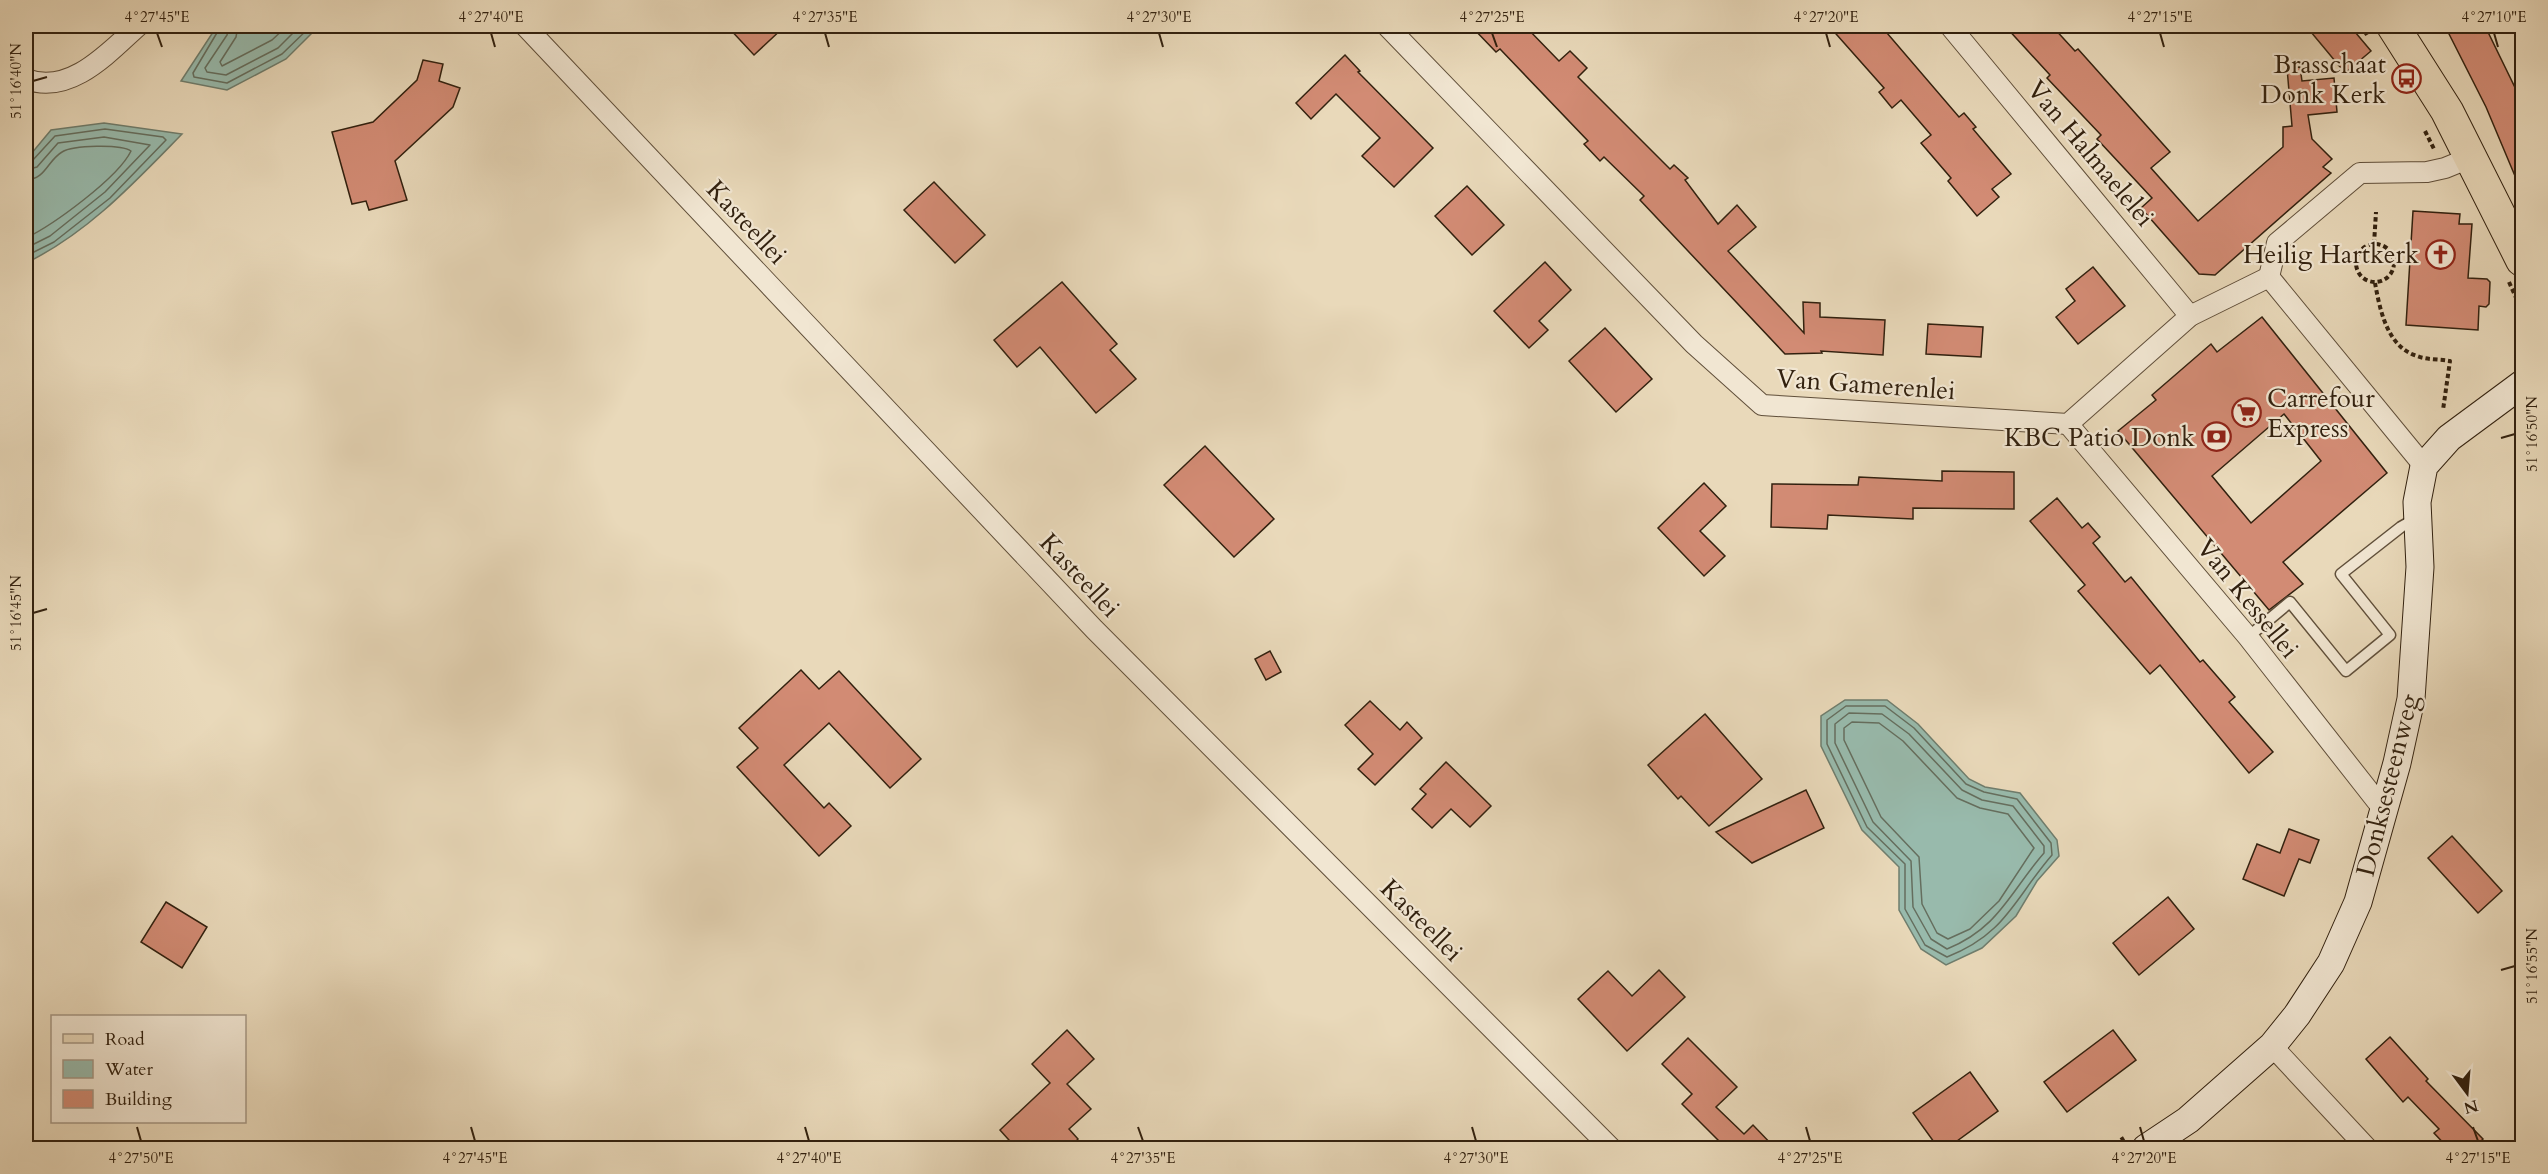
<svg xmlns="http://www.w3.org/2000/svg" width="2548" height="1174" viewBox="0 0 2548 1174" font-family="Cardo,serif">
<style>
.water{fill:#98baac;stroke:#6f7d6d;stroke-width:1.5}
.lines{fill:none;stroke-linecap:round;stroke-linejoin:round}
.shore{stroke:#656e5e;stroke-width:1.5}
.building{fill:#d28b74;stroke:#32210f;stroke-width:1.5;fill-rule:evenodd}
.lane-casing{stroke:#604f3a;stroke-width:13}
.street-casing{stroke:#604f3a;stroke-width:22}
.secondary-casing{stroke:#32210f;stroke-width:29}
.primary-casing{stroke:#32210f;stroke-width:34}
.path{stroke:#32210f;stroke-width:4;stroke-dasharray:4.5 3;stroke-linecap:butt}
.lane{stroke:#f1e6d2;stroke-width:10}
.street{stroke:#f1e6d2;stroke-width:20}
.secondary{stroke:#f1e6d2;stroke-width:27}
.primary{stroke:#e9d9ba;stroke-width:32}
.ticks{fill:none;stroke:#32210f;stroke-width:2}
.labels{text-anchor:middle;stroke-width:4.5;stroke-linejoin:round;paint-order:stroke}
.poi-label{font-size:26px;fill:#32210f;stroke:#f1e6d2;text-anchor:end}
.street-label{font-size:26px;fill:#32210f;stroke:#f1e6d2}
.neatline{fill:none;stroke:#32210f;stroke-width:2}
.ticks-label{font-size:15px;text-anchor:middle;fill:#32210f}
</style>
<rect width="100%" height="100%" fill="#e9d9ba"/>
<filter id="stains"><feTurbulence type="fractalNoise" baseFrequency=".00333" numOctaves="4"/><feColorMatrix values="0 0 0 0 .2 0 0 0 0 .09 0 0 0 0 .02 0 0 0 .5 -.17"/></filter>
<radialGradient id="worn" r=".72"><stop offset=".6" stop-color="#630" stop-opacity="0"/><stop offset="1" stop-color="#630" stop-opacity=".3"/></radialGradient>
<g class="water">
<path d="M 217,26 L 319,26 L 286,59 L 227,90 L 181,81 Z"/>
<path d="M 104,123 L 182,134 C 134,183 88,233 26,263 L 26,160 L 51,130 Z"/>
<path d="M 1845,700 L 1887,700 L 1918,724 L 1969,779 L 1985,787 L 2020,793 L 2057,840 L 2059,856 L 2037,881 L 2016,916 L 1982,948 L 1946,965 L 1921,949 L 1899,910 L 1899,867 L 1862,830 L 1821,746 L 1821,716 Z"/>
</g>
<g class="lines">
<g class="shore">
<path d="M 221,26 L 193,73 L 194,77 L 227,83 L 282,54 L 311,26"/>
<path d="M 229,26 L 227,35 L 205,68 L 207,72 L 226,75 L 278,48 L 300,26"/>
<path d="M 238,26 L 236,37 L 220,62 L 222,66 L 272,40 L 287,26"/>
<path d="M 26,163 L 32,161 L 55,136 L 105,129 L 163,137 L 166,140 L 110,198 L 54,242 L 26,256"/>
<path d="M 26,170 L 37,167 L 58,143 L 104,137 L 150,145 L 105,192 L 50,236 L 26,248"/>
<path d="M 26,180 C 46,179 47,161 62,152 C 73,145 121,144 131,151 C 118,178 53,225 26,238"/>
<path d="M 1846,706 L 1885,706 L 1914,728 L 1966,784 L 1984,792 L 2017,799 L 2051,843 L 2052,855 C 2014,899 2006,934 1947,957 L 1925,945 L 1905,909 L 1905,864 L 1867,827 L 1827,744 L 1827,720 Z"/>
<path d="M 1849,713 L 1882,714 L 1909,734 L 1962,790 L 1982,800 L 2013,806 L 2044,846 L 2044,853 C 2010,892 1999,928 1947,949 L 1931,939 L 1913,907 L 1911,861 L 1873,822 L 1835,743 L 1835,724 Z"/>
<path d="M 1852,722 L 1879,723 L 1903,741 L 1957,798 L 1980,808 L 2008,814 L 2034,848 L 1999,901 L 1970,929 L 1948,939 L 1937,933 L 1922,904 L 1919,857 L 1881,817 L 1844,740 L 1844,728 Z"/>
</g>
</g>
<g class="building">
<path d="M 727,26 L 785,26 L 754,55 Z"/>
<path d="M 1471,26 L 1525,26 L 1559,61 L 1570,51 L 1587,68 L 1578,77 L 1670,169 L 1674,165 L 1688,178 L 1685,180 L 1718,224 L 1737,205 L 1756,227 L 1728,251 L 1804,333 L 1803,302 L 1820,303 L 1820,317 L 1885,320 L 1883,355 L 1821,351 L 1822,353 L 1785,354 L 1640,200 L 1644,196 L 1604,157 L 1600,161 L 1584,144 L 1588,141 L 1500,49 L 1496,52 Z"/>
<path d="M 1829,26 L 1881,26 L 1959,117 L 1964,113 L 1976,127 L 1973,129 L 2011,174 L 1992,189 L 1999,197 L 1977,216 L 1948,181 L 1951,178 L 1921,143 L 1931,135 L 1901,100 L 1892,108 L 1879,92 L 1884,88 Z"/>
<path d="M 2005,26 L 2052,26 L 2075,51 L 2078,49 L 2170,152 L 2151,168 L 2198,221 L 2283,147 L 2283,127 L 2292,126 L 2287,68 L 2300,67 L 2302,81 L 2334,78 L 2337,112 L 2308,115 L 2312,139 L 2332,159 L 2323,167 L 2331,173 L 2215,275 L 2199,274 L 2141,208 L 2152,198 L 2097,139 L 2101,135 L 2047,78 L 2050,75 Z"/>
<path d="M 2306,26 L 2350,26 L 2371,51 L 2345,73 Z"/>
<path d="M 2445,26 L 2485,26 L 2523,104 L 2523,195 L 2486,107 Z"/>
<path d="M 1345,55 L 1360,71 L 1358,72 L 1433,148 L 1394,187 L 1362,156 L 1380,138 L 1336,94 L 1311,119 L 1296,103 Z"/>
<path d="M 423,60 L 443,64 L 439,81 L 460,88 L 453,107 L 395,161 L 407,200 L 369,210 L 366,201 L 352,204 L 332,132 L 373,122 L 417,80 Z"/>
<path d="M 934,182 L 985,235 L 955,263 L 904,210 Z"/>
<path d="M 1467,186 L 1504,225 L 1472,255 L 1435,216 Z"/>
<path d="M 2413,211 L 2460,214 L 2459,224 L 2472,224 L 2468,278 L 2487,279 L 2490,282 L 2489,304 L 2486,307 L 2479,306 L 2478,330 L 2406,325 Z"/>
<path d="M 1545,262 L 1571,290 L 1539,321 L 1548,330 L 1529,348 L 1494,311 Z"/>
<path d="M 2093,267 L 2125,306 L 2078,344 L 2056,317 L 2075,301 L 2066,289 Z"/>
<path d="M 1062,282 L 1117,344 L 1110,350 L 1136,379 L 1096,413 L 1040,347 L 1017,367 L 994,340 Z"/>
<path d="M 2262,317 L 2387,473 L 2283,562 L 2303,584 L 2269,610 L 2118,431 L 2156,400 L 2152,395 L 2211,344 L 2217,352 ZM 2284,414 L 2321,461 L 2251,523 L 2212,476 Z"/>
<path d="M 1928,324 L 1983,327 L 1981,357 L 1926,354 Z"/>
<path d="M 1605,328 L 1652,379 L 1616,412 L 1569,361 Z"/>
<path d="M 1205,446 L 1274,519 L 1234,557 L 1164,485 Z"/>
<path d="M 1942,471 L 2014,472 L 2014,509 L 1913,508 L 1913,519 L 1828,515 L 1827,529 L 1771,527 L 1772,484 L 1858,485 L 1859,477 L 1942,481 Z"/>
<path d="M 1704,483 L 1726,506 L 1700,531 L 1725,556 L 1704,576 L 1658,528 Z"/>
<path d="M 2057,498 L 2082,528 L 2088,523 L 2100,537 L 2093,543 L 2125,582 L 2131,577 L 2200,662 L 2203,660 L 2235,697 L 2229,702 L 2273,752 L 2249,773 L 2160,665 L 2150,674 L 2078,591 L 2085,585 L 2030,521 Z"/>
<path d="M 1270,651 L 1281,672 L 1266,680 L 1255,659 Z"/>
<path d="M 801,670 L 819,689 L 839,671 L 921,759 L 890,788 L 829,723 L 784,765 L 824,808 L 829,803 L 851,826 L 819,856 L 737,767 L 758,748 L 739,728 Z"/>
<path d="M 1370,701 L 1400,730 L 1407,722 L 1422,738 L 1375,785 L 1358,769 L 1373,754 L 1345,725 Z"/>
<path d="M 1705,714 L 1762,779 L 1709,826 L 1681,796 L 1678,799 L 1648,765 Z"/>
<path d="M 1446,762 L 1491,806 L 1470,827 L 1451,809 L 1432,828 L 1412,809 L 1426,794 L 1420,789 Z"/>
<path d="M 1806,790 L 1824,828 L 1752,863 L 1716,832 Z"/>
<path d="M 2289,829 L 2319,840 L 2310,863 L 2299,859 L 2284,896 L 2243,879 L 2257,844 L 2280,853 Z"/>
<path d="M 2452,836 L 2502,891 L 2478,913 L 2428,858 Z"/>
<path d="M 2168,897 L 2194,929 L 2139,975 L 2113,943 Z"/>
<path d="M 166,902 L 207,927 L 182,968 L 141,942 Z"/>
<path d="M 1659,970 L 1685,997 L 1627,1051 L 1578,999 L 1608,971 L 1632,996 Z"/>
<path d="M 1067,1030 L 1094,1059 L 1067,1084 L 1091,1109 L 1069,1129 L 1078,1139 L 1069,1149 L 1017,1149 L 1000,1130 L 1050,1083 L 1032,1064 Z"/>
<path d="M 2113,1030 L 2136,1060 L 2067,1112 L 2044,1082 Z"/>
<path d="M 2390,1037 L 2428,1079 L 2426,1081 L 2483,1139 L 2473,1149 L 2449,1149 L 2434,1133 L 2439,1129 L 2408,1097 L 2403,1102 L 2366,1059 Z"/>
<path d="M 1688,1038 L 1737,1087 L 1716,1107 L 1744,1134 L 1753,1125 L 1776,1149 L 1727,1149 L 1682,1104 L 1692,1094 L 1662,1064 Z"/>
<path d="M 1970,1072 L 1998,1111 L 1946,1149 L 1939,1149 L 1913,1113 Z"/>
</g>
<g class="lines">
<defs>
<path id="lane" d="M 2248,637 L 2290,602 L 2346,671 L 2390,635 L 2341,574 L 2401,527 L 2417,518"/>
<g id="street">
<path d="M 525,26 L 1094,629 L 1611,1148"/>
<path d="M 1387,26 L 1694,344 L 1762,405 L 2068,424 L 2190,316 L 2269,277"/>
<path d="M 1950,26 L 2190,316"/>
<path d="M 26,79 C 70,96 109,52 138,26"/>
<path d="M 2269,277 L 2277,243 L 2360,173 L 2427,172 L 2445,168 L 2472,157"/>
<path d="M 2269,277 L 2424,466"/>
<path d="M 2068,424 L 2248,637 L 2383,809"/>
<path d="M 2272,1046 L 2367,1148"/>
</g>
<path id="secondary" d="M 2146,1148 L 2188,1120 L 2272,1046 L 2297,1015 L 2331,963 L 2358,902 L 2397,763 L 2411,699 L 2420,567 L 2417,502 L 2424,466 L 2449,438 L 2522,384"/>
<path id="primary" d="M 2393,26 L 2447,111 L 2522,260"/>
</defs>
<use href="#lane" class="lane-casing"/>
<use href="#street" class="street-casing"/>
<use href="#secondary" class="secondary-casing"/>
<use href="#primary" class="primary-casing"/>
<g class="path">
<path d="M 2361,26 L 2367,35"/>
<path d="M 2425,131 L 2435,151"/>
<circle cx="2375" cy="263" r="19"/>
<path d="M 2374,244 L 2376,212"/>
<path d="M 2509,282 L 2522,311"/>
<path d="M 2375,283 C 2380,310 2387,347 2417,356 C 2427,360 2440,359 2450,361 L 2443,410"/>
<path d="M 2108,1148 L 2124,1138"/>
</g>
<use href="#lane" class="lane"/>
<use href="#street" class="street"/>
<use href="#secondary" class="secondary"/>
<use href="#primary" class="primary"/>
</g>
<path class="ticks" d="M 157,33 L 162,47M 491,33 L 495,47M 825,33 L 829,47M 1159,33 L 1163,47M 1492,33 L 1497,47M 1826,33 L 1830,47M 2160,33 L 2164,47M 2494,33 L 2498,47M 33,81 L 47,77M 2501,438 L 2515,434M 33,613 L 47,609M 2501,970 L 2515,966M 137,1127 L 141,1141M 471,1127 L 475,1141M 805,1127 L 809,1141M 1138,1127 L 1143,1141M 1472,1127 L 1476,1141M 1806,1127 L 1810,1141M 2140,1127 L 2144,1141M 2473,1127 L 2478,1141"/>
<defs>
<symbol id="bus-ring" viewBox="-11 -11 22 22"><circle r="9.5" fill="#f1e6d2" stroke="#8f2418" stroke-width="1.5"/><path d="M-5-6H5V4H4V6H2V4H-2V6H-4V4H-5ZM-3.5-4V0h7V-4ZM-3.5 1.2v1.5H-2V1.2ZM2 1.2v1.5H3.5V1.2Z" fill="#8f2418"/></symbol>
<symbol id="church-ring" viewBox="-11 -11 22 22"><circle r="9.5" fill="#f1e6d2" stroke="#8f2418" stroke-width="1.5"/><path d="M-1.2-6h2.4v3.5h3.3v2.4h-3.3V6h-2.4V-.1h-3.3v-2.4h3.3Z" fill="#8f2418"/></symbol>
<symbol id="supermarket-ring" viewBox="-11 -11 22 22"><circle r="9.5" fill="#f1e6d2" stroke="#8f2418" stroke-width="1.5"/><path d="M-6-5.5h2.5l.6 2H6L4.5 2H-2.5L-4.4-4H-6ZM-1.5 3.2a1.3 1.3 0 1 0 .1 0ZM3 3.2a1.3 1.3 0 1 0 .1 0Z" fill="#8f2418"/></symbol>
<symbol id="bank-ring" viewBox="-11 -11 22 22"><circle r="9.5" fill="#f1e6d2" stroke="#8f2418" stroke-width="1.5"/><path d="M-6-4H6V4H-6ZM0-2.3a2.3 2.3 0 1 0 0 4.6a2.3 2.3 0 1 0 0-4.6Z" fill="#8f2418"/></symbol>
</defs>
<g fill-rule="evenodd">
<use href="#bus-ring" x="2390" y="62" width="33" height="33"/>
<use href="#church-ring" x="2424" y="238" width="33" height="33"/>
<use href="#supermarket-ring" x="2230" y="396" width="33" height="33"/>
<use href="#bank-ring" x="2200" y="420" width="33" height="33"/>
</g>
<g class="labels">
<g class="poi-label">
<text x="2386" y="73">Brasschaat<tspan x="2386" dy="30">Donk Kerk</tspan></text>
<text x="2419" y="263">Heilig Hartkerk</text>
<text x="2267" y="407" text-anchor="start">Carrefour<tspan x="2267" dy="30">Express</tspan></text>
<text x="2195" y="446">KBC Patio Donk</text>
</g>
<g class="street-label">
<text transform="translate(2091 153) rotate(50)" y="9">Van Halmaelelei</text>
<text transform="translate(747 222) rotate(47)" y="9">Kasteellei</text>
<text transform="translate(1866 384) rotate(4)" y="9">Van Gamerenlei</text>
<text transform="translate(1080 575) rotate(47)" y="9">Kasteellei</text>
<text transform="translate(2248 598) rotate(51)" y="9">Van Kessellei</text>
<text transform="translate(2387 785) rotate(-76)" y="9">Donksesteenweg</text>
<text transform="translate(1422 920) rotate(45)" y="9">Kasteellei</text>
</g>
</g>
<rect width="2548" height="1174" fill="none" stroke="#e9d9ba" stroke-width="66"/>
<rect x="51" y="1015" width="195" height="108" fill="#f1e6d2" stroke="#a59784" stroke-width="1.5"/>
<rect x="63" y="1034" width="30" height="9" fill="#e9d9ba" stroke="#a59784" stroke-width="1.5"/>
<text x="105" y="1045" font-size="18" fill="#32210f">Road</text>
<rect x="63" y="1060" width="30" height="18" fill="#98baac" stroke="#a59784" stroke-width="1.5"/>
<text x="105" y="1075" font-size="18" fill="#32210f">Water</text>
<rect x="63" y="1090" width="30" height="18" fill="#d28b74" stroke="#a59784" stroke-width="1.5"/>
<text x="105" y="1105" font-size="18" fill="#32210f">Building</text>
<g transform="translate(2467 1093) rotate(164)" stroke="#f1e6d2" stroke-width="4.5" paint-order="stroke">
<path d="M0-4.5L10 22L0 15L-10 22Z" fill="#32210f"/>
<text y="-9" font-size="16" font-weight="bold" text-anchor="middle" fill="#32210f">N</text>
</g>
<rect x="33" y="33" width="2482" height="1108" class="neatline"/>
<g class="ticks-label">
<text x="157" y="22">4°27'45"E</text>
<text x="491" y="22">4°27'40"E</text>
<text x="825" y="22">4°27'35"E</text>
<text x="1159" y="22">4°27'30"E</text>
<text x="1492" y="22">4°27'25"E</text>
<text x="1826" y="22">4°27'20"E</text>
<text x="2160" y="22">4°27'15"E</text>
<text x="2494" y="22">4°27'10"E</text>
<text transform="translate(16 81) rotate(-90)" y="5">51°16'40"N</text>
<text transform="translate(2532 434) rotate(-90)" y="5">51°16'50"N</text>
<text transform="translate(16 613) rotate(-90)" y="5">51°16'45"N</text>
<text transform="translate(2532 966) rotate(-90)" y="5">51°16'55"N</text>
<text x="141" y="1163">4°27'50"E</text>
<text x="475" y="1163">4°27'45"E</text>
<text x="809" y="1163">4°27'40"E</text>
<text x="1143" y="1163">4°27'35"E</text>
<text x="1476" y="1163">4°27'30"E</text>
<text x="1810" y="1163">4°27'25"E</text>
<text x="2144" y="1163">4°27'20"E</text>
<text x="2478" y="1163">4°27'15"E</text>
</g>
<rect width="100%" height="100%" filter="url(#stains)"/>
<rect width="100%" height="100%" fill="url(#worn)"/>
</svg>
